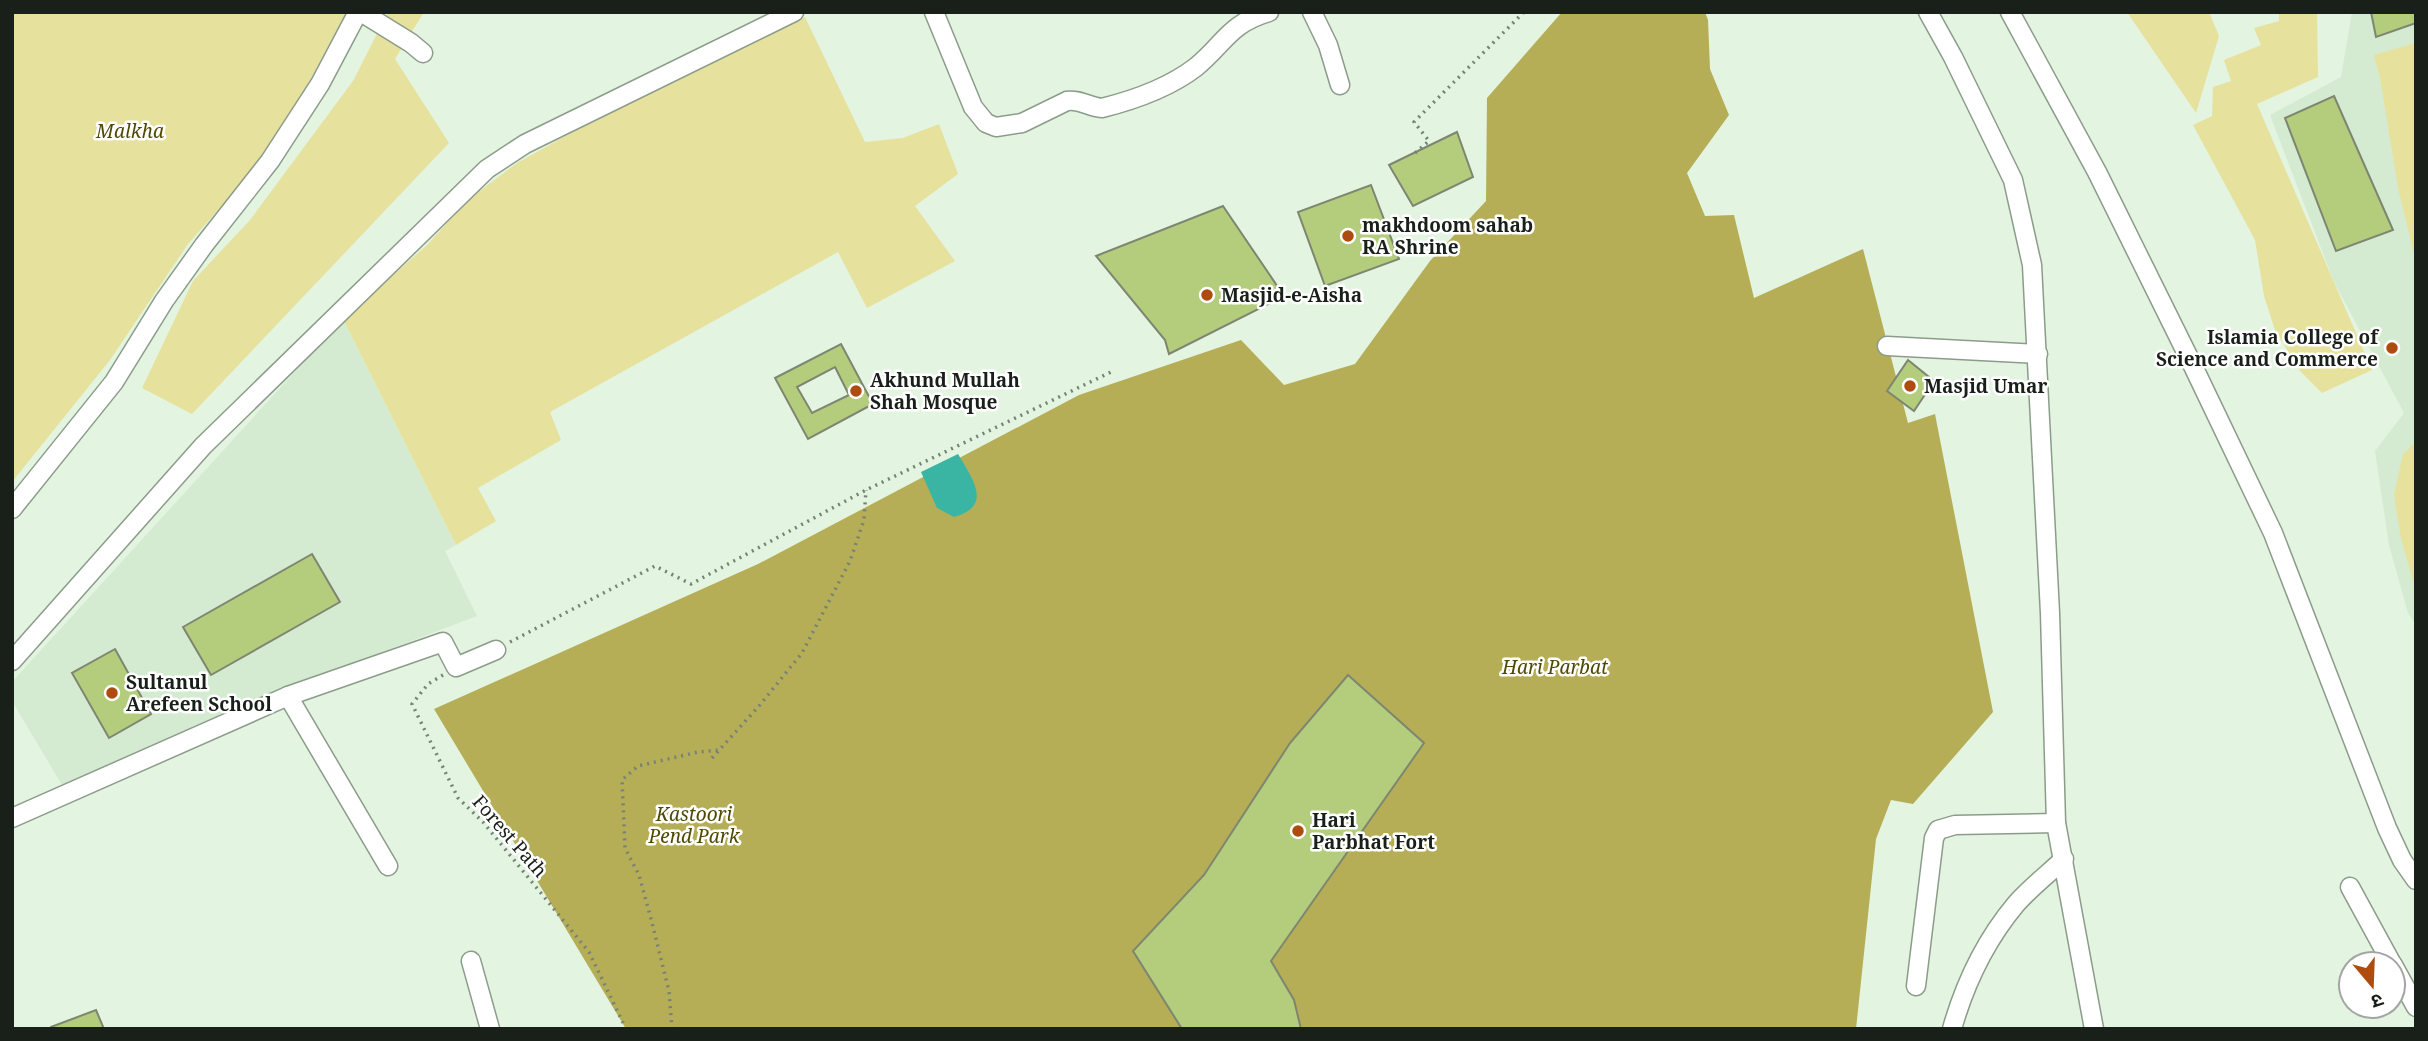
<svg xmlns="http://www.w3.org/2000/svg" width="2428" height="1041" viewBox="0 0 2428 1041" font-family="'Noto Serif','Noto Sans Devanagari',serif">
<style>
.built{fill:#d4ebd2}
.green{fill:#e7e19e}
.forest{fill:#b5ae57}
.water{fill:#3bb5a3}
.building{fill:#b3cd7c;stroke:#7e8671;stroke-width:2;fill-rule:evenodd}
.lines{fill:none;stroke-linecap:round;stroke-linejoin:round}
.street-casing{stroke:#8c9c8a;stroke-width:21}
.path{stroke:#778276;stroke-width:3.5;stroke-dasharray:2 5;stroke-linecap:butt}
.street{stroke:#fff;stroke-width:18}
.poi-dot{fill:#ae4c0f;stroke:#fff;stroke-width:2.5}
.labels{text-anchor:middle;stroke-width:5;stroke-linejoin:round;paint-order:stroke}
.park-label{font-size:19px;font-style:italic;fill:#4f4901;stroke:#fff}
.poi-label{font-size:19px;font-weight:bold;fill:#192019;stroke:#fff;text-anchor:start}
.street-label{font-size:19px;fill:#192019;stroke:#fff}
</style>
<rect width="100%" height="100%" fill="#e3f4e1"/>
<g class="built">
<path d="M 2352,12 L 2416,12 L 2416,625 L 2408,613 L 2389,545 L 2375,451 L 2404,413 L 2334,282 L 2270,115 L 2341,77 Z"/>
<path d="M 343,319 L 456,545 L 445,551 L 477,616 L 269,695 L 62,785 L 12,701 L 12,682 Z"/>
</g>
<g class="green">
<path d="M 12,12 L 347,12 L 273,148 L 188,244 L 110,360 L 12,482 Z"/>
<path d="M 388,12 L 424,12 L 395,59 L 449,143 L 192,414 L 142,388 L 193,281 L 250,220 L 353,81 Z"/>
<path d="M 2127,12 L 2209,12 L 2219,36 L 2196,113 Z"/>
<path d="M 2279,12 L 2317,12 L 2318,77 L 2257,104 L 2372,370 L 2322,393 L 2300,371 L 2275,330 L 2264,296 L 2255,240 L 2193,125 L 2212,116 L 2213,87 L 2231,81 L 2224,60 L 2261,45 L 2254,28 L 2279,21 Z"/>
<path d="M 805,17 L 865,142 L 903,138 L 939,124 L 958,174 L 915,206 L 955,261 L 867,308 L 838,252 L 550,412 L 561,440 L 478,488 L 496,521 L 456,545 L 343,319 L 426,246 L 469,199 L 517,163 L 609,112 Z"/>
<path d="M 2416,43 L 2416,262 L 2398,188 L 2380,78 L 2374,55 Z"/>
<path d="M 2416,442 L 2416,591 L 2401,539 L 2394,495 L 2403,454 Z"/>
</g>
<path class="forest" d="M 1562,12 L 1705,12 L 1708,20 L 1710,69 L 1729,115 L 1687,173 L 1705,216 L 1734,215 L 1754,298 L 1863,249 L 1908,423 L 1935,414 L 1993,712 L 1913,804 L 1891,800 L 1876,839 L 1856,1029 L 626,1029 L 434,709 L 758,564 L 1079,395 L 1241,340 L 1284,385 L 1355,364 L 1430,261 L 1486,201 L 1487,98 Z"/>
<path class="water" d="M 958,454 C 972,478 994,506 954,517 L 937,508 L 921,472 Z"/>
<g class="building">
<path d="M 2371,12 L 2416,12 L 2416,23 L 2376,37 Z"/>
<path d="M 2334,96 L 2393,230 L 2336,251 L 2285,118 Z"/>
<path d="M 1457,132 L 1473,177 L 1413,206 L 1389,165 Z"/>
<path d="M 1371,185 L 1399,259 L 1325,286 L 1298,212 Z"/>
<path d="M 1223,206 L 1284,296 L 1169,354 L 1165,340 L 1096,256 Z"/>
<path d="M 841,344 L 873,404 L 808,439 L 775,378 ZM 835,367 L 849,395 L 812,413 L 797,387 Z"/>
<path d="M 1908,360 L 1934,381 L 1914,411 L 1887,391 Z"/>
<path d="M 312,554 L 340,602 L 211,675 L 183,627 Z"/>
<path d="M 115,649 L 151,714 L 109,738 L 72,673 Z"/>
<path d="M 1348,675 L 1424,743 L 1271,961 L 1294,1000 L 1301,1029 L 1182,1029 L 1133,951 L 1204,875 L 1290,743 Z"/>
<path d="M 96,1010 L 104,1029 L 51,1029 L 51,1027 Z"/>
</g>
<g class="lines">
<defs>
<g id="street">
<path d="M 361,12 L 411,43 L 423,53"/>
<path d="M 934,12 L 973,107 L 986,123 L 996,127 L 1022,123 L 1067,101 C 1080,99 1089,107 1102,108 C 1134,100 1170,87 1196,67 C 1224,44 1230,23 1269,12"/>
<path d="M 1312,12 L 1328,45 L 1340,85"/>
<path d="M 1928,12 L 1953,57 L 2013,180 L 2032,265 L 2050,613 L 2056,823 L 2094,1029"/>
<path d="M 2010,12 L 2097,172 L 2193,366 L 2273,533 L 2387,828 L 2402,860 L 2416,880"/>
<path d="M 1887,346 L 2038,354"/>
<path d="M 12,509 L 114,382 L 164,301 L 204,245 L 270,161 L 320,84 L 358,12"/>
<path d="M 12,661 L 203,446 L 487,169 L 525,144 L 794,12"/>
<path d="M 288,696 L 388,866"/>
<path d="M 12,818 L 288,696 L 443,642 L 456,667 L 496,650"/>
<path d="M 2350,887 L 2392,964"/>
<path d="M 471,961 L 490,1029"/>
<path d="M 2393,965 L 2416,1007"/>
<path d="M 1916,986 L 1934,838 L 1938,830 L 1955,825 L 2056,823"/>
<path d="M 1952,1029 C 1965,983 1985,941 2016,904 C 2030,888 2048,874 2064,859"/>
</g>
</defs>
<use href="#street" class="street-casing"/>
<g class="path">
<path d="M 1415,153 L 1429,141 L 1414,122 L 1524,12"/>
<path d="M 510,642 L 655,566 L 691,584 L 866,490 L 1111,372"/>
<path d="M 443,675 L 428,684 L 412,704 L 458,798 L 483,822 L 589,952 L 626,1029"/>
<path d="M 712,758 L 759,706 L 802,653 L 850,561 L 864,520 L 866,490"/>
<path d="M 672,1029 L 669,991 L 650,915 L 639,875 L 625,848 L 622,780 L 638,766 L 698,752 L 719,750"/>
</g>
<use href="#street" class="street"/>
</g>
<g class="poi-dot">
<circle cx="1348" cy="236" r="7"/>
<circle cx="1207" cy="295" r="7"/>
<circle cx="2392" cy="348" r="7"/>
<circle cx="1910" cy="386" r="7"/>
<circle cx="856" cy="391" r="7"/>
<circle cx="112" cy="693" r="7"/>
<circle cx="1298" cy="831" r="7"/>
</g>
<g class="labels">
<g class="park-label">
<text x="130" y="138">Malkha</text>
<text x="1555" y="674">Hari Parbat</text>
<text x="694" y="821">Kastoori<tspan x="694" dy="22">Pend Park</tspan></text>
</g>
<g class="poi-label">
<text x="1362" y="232">makhdoom sahab<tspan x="1362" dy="22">RA Shrine</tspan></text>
<text x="1221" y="302">Masjid-e-Aisha</text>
<text x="2378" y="344" text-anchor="end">Islamia College of<tspan x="2378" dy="22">Science and Commerce</tspan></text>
<text x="870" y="387">Akhund Mullah<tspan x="870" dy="22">Shah Mosque</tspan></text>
<text x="1924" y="393">Masjid Umar</text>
<text x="126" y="689">Sultanul<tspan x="126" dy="22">Arefeen School</tspan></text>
<text x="1312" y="827">Hari<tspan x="1312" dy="22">Parbhat Fort</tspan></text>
</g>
<g class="street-label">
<text transform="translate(510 836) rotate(49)" y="7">Forest Path</text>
</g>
</g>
<rect width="2428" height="1041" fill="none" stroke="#192019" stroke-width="28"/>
<g transform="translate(2372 985) rotate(161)"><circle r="33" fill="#ffffff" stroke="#a3a6a3" stroke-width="2"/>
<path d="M0-5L12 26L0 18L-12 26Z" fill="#ae4c0f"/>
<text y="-10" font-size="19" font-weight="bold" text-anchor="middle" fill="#192019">उ</text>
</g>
</svg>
